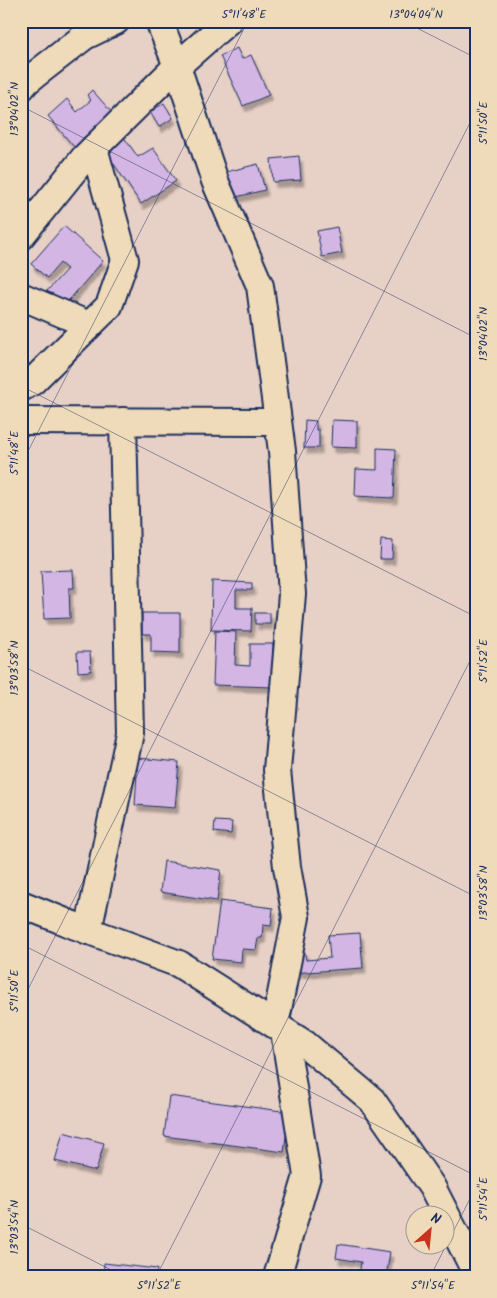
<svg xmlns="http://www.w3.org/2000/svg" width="497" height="1298" viewBox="0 0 497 1298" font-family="Kalam,sans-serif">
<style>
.building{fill:#d3b6e4;stroke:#1b2f5e;filter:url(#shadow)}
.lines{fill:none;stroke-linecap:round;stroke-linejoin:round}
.minor-casing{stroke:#1b2f5e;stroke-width:30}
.minor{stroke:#efdbb9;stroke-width:26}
.ticks{fill:none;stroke:#1b2f5e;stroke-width:1;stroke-opacity:0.45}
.neatline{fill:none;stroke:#1b2f5e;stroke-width:2}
.ticks-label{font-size:12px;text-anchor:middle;fill:#1b2f5e}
</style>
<defs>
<filter id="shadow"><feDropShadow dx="3" dy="5.5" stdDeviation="1" flood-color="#0004"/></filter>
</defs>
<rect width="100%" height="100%" fill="#e7d0c6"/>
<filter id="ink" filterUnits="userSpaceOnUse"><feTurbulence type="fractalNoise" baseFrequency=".02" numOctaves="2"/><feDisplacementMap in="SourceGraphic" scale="10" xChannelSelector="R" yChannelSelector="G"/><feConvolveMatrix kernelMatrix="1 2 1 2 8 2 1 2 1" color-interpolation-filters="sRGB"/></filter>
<g filter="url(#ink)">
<g class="building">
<path d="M 237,48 L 242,59 L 251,55 L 269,95 L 243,106 L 220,56 Z"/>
<path d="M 92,90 L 113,114 L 75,148 L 48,116 L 67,99 L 77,112 L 91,100 L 87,95 Z"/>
<path d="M 164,103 L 173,118 L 159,127 L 150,112 Z"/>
<path d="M 120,132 L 138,157 L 153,148 L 176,181 L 141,204 L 101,145 Z"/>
<path d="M 299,156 L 301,180 L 273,182 L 271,159 Z"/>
<path d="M 258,164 L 265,190 L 228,199 L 222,173 Z"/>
<path d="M 64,226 L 103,261 L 63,307 L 46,292 L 67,269 L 60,263 L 47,278 L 31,264 Z"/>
<path d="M 337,227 L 342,253 L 322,257 L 317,231 Z"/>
<path d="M 305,420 L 316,421 L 316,430 L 319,430 L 319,448 L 304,448 Z"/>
<path d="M 332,420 L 357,421 L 357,448 L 331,447 Z"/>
<path d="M 377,448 L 396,449 L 394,498 L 355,496 L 356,469 L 377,470 Z"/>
<path d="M 381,540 L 393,541 L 392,559 L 380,559 Z"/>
<path d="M 73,570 L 74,588 L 69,588 L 70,618 L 44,619 L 41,571 Z"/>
<path d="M 212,581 L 252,583 L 252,590 L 236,590 L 236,608 L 252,608 L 251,631 L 211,630 Z"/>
<path d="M 142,613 L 180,613 L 180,653 L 151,652 L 151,634 L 142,634 Z"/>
<rect x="255" y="613" width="15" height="11"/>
<path d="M 215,631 L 236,632 L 235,665 L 250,666 L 250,644 L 273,644 L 272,687 L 213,685 Z"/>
<path d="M 77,652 L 90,652 L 91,671 L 78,672 Z"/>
<path d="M 138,758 L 179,762 L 175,808 L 135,805 Z"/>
<path d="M 215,821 L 232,822 L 231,834 L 214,832 Z"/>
<path d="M 164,861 L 221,870 L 217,901 L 160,892 Z"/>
<path d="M 220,901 L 273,908 L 271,926 L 263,925 L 262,938 L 258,938 L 256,950 L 242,949 L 241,962 L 212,959 Z"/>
<path d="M 360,933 L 363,968 L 292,973 L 290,953 L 305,952 L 306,960 L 330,958 L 328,935 Z"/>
<path d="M 169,1096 L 289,1112 L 284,1152 L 164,1136 Z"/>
<path d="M 63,1132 L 104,1143 L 96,1171 L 55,1161 Z"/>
<path d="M 338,1244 L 390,1252 L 386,1277 L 359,1277 L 361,1262 L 336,1258 Z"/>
<path d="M 104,1263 L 157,1269 L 156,1277 L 103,1277 Z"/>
</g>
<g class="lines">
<defs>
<g id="minor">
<path d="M 159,21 L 177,66 L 215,181 L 260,286 L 282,451 L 292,594 L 277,770 L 287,867 L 296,917 L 275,1025"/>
<path d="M 21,88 L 27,81 L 85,36 L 116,21"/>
<path d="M 21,236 L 84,158 L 177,66 L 228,21"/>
<path d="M 21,296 L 89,325"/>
<path d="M 21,388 L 32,382 L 109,306 L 125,260 L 94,148"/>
<path d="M 21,421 L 278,422"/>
<path d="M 21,904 L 73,925 L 179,964 L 305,1044 L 372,1100 L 432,1187 L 476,1273"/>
<path d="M 88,931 L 130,733 L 123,421"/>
<path d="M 277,1277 L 307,1176 L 284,1031"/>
</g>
</defs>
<use href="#minor" class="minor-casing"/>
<use href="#minor" class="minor"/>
</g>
</g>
<path class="ticks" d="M 403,21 L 476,58M 21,106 L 476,338M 21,386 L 476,617M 21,465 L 248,21M 21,665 L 476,897M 21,944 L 476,1176M 21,1003 L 476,111M 21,1224 L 125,1277M 156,1277 L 476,649M 430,1277 L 476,1187"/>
<rect width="497" height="1298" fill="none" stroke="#efdbb9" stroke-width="55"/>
<g transform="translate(430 1230) rotate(27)"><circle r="24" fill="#efdbb9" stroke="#9a9695"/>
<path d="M0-4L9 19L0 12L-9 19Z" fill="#c8321e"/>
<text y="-8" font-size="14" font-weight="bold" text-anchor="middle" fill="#1b2f5e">N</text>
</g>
<rect x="28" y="28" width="442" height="1242" class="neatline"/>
<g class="ticks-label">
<text x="244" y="18">5°11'48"E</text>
<text x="416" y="18">13°04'04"N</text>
<text transform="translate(14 109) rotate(-90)" y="4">13°04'02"N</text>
<text transform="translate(483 123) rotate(-90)" y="4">5°11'50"E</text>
<text transform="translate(483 334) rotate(-90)" y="4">13°04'02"N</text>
<text transform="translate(14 453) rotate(-90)" y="4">5°11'48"E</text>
<text transform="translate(483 661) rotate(-90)" y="4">5°11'52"E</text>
<text transform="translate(14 668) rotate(-90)" y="4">13°03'58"N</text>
<text transform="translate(483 893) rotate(-90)" y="4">13°03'58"N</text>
<text transform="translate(14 991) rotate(-90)" y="4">5°11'50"E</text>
<text transform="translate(483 1199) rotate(-90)" y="4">5°11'54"E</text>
<text transform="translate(14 1227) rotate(-90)" y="4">13°03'54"N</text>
<text x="159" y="1289">5°11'52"E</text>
<text x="433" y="1289">5°11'54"E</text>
</g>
</svg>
